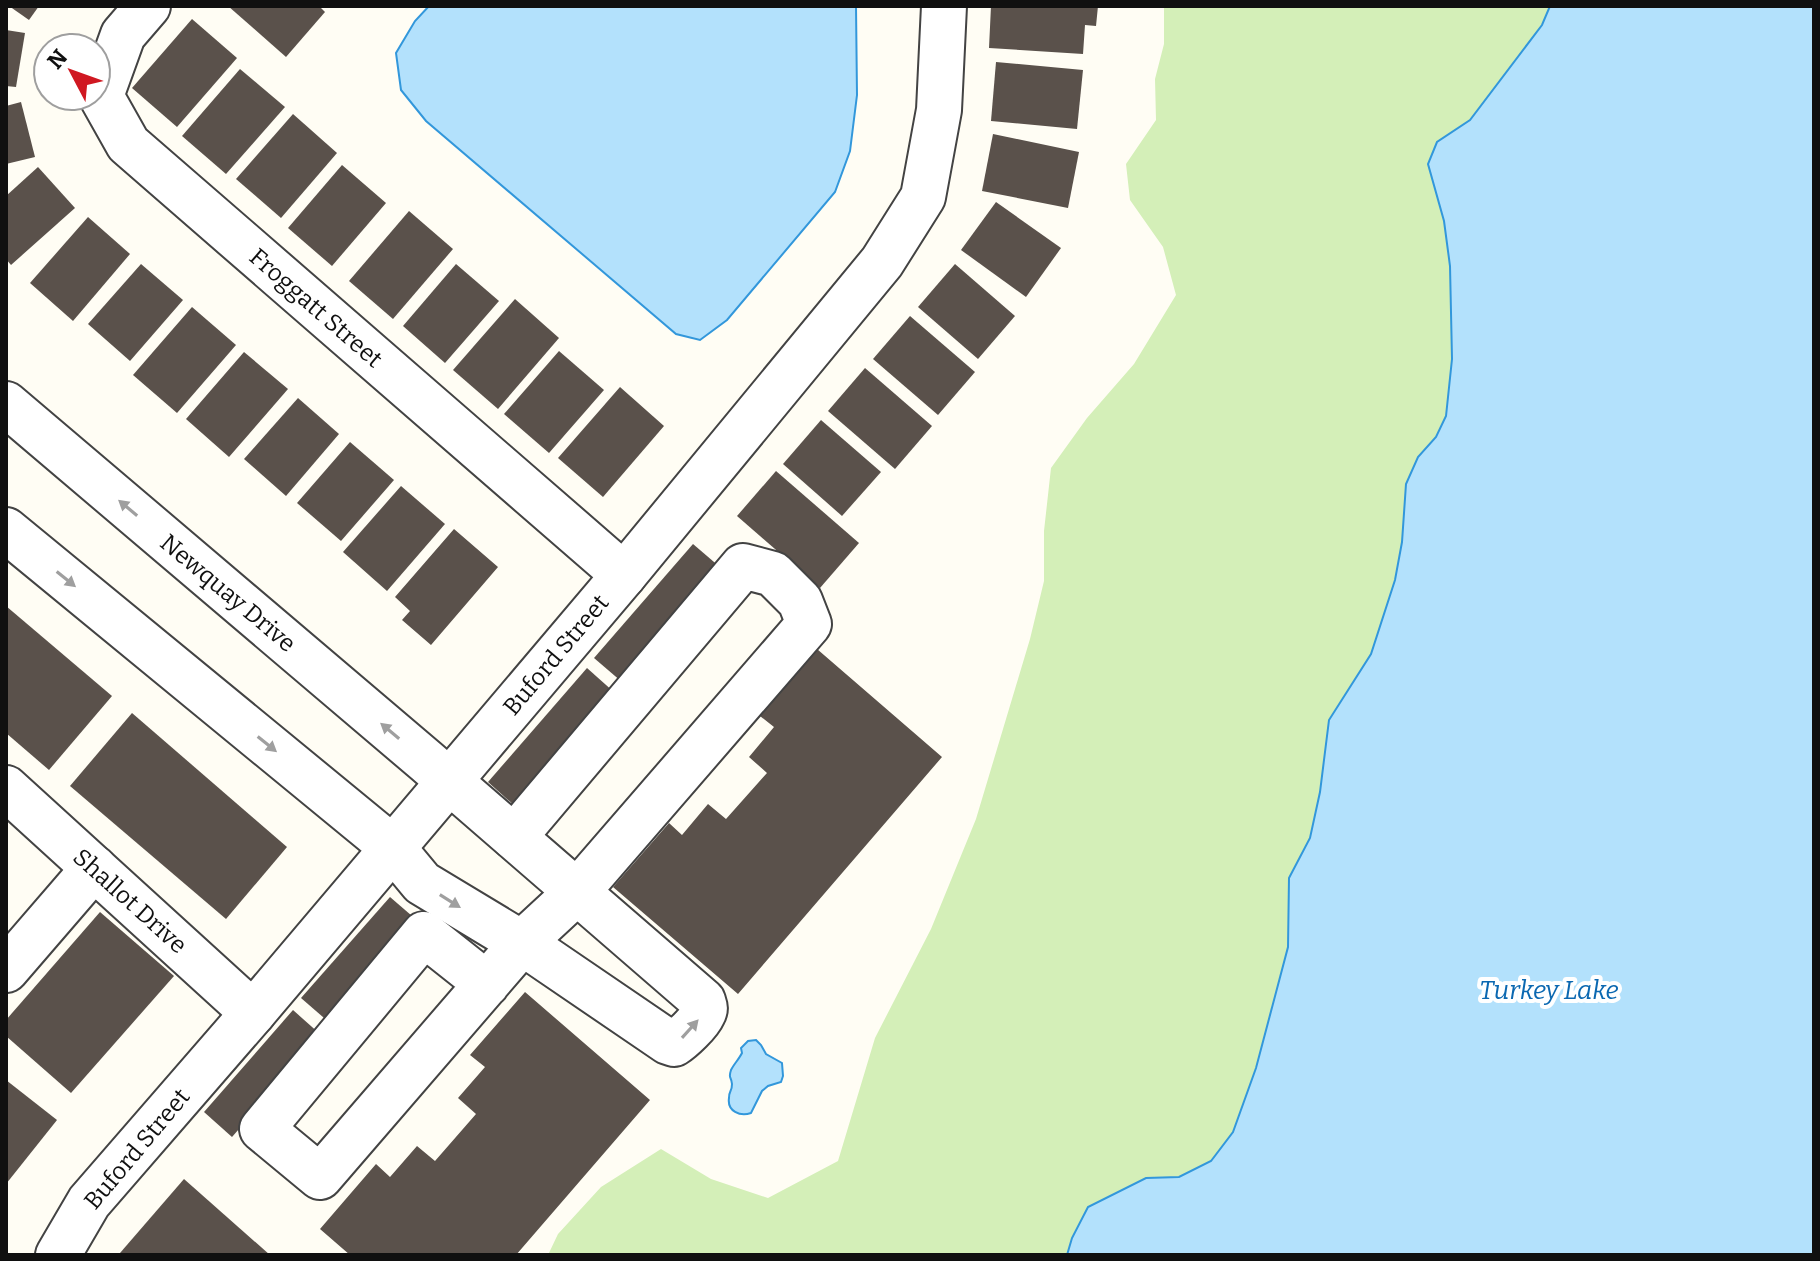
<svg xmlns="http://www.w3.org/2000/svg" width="1820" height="1261" viewBox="0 0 1820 1261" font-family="Bitter,serif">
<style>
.green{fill:#d4efb8}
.water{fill:#b3e1fc;stroke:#3297db;stroke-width:2}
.building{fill:#5a514b}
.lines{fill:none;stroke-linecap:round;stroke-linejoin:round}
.minor-casing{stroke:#434343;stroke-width:48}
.minor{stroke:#fff;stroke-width:44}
.oneway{fill:#9f9f9f}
.labels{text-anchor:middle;stroke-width:8;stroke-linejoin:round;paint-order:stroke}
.street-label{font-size:24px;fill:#101010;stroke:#fff}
.water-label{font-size:26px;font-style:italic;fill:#0b68b1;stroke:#fff}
</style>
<rect width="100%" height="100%" fill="#fffdf4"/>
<path class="green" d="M 1164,6 L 1550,6 L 1542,25 L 1470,120 L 1437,142 L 1428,163 L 1444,221 L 1450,266 L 1452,359 L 1446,416 L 1436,437 L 1418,457 L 1395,580 L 1371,654 L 1329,720 L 1320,792 L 1310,838 L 1289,879 L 1288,947 L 1256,1068 L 1233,1133 L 1211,1161 L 1179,1177 L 1146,1178 L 1072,1238 L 1067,1255 L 548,1255 L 558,1234 L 601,1187 L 661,1149 L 711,1179 L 768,1198 L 838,1161 L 875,1038 L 931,929 L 976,819 L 1030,639 L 1044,581 L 1044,531 L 1051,468 L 1087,418 L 1134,364 L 1176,295 L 1163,247 L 1130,200 L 1126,164 L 1156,120 L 1155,79 L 1164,44 Z"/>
<g class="water">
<path d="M 429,6 L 856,6 L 857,95 L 850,151 L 835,192 L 727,320 L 700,340 L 676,334 L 426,121 L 401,90 L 396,53 L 415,21 Z"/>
<path d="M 1550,6 L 1814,6 L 1814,1255 L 1067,1255 L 1072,1238 L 1088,1207 L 1146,1178 L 1179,1177 L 1211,1161 L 1233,1132 L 1256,1068 L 1288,947 L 1289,878 L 1310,838 L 1320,792 L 1329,720 L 1371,654 L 1395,580 L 1402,542 L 1406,484 L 1418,457 L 1436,437 L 1446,416 L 1452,359 L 1450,266 L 1444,221 L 1428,164 L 1437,142 L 1470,120 L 1542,25 Z"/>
<path d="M 756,1040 L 761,1045 L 766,1054 L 782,1063 L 783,1076 L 781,1082 L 768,1086 L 762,1091 L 751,1113 C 740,1117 727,1111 729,1098 C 729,1090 732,1092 732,1084 C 731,1075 728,1079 731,1070 C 734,1064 739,1059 742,1053 L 741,1048 L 748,1041 Z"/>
</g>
<g class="building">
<path d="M 9,6 L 39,6 L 29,20 Z"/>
<path d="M 228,6 L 319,6 L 325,12 L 286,57 Z"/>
<path d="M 991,6 L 1098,6 L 1096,26 L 1085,25 L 1083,54 L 989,48 Z"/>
<path d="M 192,19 L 237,58 L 177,127 L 132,88 Z"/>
<path d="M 6,30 L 25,33 L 16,87 L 6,86 Z"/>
<path d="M 996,62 L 1083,70 L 1077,129 L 991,121 Z"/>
<path d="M 240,69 L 285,107 L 226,174 L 182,136 Z"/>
<path d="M 21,102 L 35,157 L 6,164 L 6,106 Z"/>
<path d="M 293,114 L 337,153 L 281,218 L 236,179 Z"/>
<path d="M 993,134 L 1079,152 L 1068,208 L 982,191 Z"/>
<path d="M 342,165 L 386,203 L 332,266 L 288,228 Z"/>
<path d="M 38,167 L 75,208 L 11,265 L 6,259 L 6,196 Z"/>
<path d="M 996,202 L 1061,248 L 1026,297 L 961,250 Z"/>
<path d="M 409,211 L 453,249 L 393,319 L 349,281 Z"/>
<path d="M 88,217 L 130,254 L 73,321 L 30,283 Z"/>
<path d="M 141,264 L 183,300 L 130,361 L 88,324 Z"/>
<path d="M 456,264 L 499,301 L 445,363 L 403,326 Z"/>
<path d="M 955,264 L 1015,316 L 978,359 L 918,307 Z"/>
<path d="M 515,299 L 559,338 L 498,409 L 453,370 Z"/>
<path d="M 192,307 L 236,345 L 177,413 L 133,375 Z"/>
<path d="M 910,316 L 975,372 L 938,415 L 873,359 Z"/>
<path d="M 559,351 L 604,390 L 549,453 L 504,414 Z"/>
<path d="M 244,352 L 288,389 L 229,457 L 186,419 Z"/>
<path d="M 865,368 L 932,426 L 895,469 L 828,411 Z"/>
<path d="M 620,387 L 664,426 L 603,497 L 558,458 Z"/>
<path d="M 298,398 L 339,434 L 286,496 L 244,459 Z"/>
<path d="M 821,420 L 881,472 L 842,516 L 783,464 Z"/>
<path d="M 350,442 L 394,480 L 341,541 L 297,503 Z"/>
<path d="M 776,471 L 859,543 L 820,588 L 737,516 Z"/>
<path d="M 401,486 L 445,524 L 387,591 L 343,552 Z"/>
<path d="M 454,529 L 498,567 L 431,645 L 402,620 L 410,611 L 395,597 Z"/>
<path d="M 693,544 L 721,568 L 622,682 L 594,658 Z"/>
<path d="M 6,606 L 112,696 L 49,770 L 6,733 Z"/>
<path d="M 817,649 L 942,757 L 738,994 L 613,887 L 669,823 L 682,835 L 708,804 L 726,819 L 767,773 L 749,757 L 774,727 L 760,716 Z"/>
<path d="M 587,668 L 615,693 L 516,807 L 488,782 Z"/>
<path d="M 132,713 L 287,847 L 226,919 L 70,786 Z"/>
<path d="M 390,897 L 419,922 L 331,1024 L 301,998 Z"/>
<path d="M 100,912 L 174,976 L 71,1093 L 6,1036 L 6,1020 Z"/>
<path d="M 525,992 L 650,1100 L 516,1255 L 350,1255 L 320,1229 L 376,1164 L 390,1177 L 417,1146 L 435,1161 L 476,1114 L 458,1098 L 485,1067 L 470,1055 Z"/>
<path d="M 293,1010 L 321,1035 L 232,1137 L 204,1112 Z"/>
<path d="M 6,1080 L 57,1120 L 6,1184 Z"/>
<path d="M 184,1179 L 270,1255 L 122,1255 L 120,1253 Z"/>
</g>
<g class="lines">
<defs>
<g id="minor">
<path d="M 148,6 L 123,35 L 101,96 L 128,144 L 624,575"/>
<path d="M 6,404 L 426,761 L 703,1001 C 705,1007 706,1009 703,1014 C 699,1023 682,1039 674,1044 L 668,1042 L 533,950 L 422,883 L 393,848 L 6,530"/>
<path d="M 6,788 L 253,1013"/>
<path d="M 6,970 L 94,868"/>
<path d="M 487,984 L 424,934 L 262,1129 L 320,1177 L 521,944 L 577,892 L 809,624 L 800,601 L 773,574 L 743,566 L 514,837"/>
<path d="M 58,1255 L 89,1202 L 253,1013 L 624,575 L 882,262 L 923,197 L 939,110 L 944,6"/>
</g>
</defs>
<use href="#minor" class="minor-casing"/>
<use href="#minor" class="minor"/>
</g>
<defs><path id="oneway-solid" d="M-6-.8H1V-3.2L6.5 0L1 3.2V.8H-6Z" transform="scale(2)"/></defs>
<g class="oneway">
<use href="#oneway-solid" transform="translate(128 508) rotate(-140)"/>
<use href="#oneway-solid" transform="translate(66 579) rotate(39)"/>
<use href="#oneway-solid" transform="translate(390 731) rotate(-140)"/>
<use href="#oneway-solid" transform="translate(267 744) rotate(39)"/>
<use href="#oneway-solid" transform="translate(450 901) rotate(32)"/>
<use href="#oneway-solid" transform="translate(690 1029) rotate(-48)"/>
</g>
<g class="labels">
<g class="street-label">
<text transform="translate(316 308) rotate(41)" y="8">Froggatt Street</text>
<text transform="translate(228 593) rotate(40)" y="8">Newquay Drive</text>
<text transform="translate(556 655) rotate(-50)" y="8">Buford Street</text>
<text transform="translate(130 901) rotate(42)" y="8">Shallot Drive</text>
<text transform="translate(137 1149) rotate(-50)" y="8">Buford Street</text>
</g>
<g class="water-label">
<text x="1549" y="999">Turkey Lake</text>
</g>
</g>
<rect width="1820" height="1261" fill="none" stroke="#101010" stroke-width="16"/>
<g transform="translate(72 72) rotate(311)"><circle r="38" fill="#ffffff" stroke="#9f9f9f" stroke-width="2"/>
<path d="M0-6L14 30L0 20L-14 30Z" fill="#d01821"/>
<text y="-12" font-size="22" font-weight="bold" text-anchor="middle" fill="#101010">N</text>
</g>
</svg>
